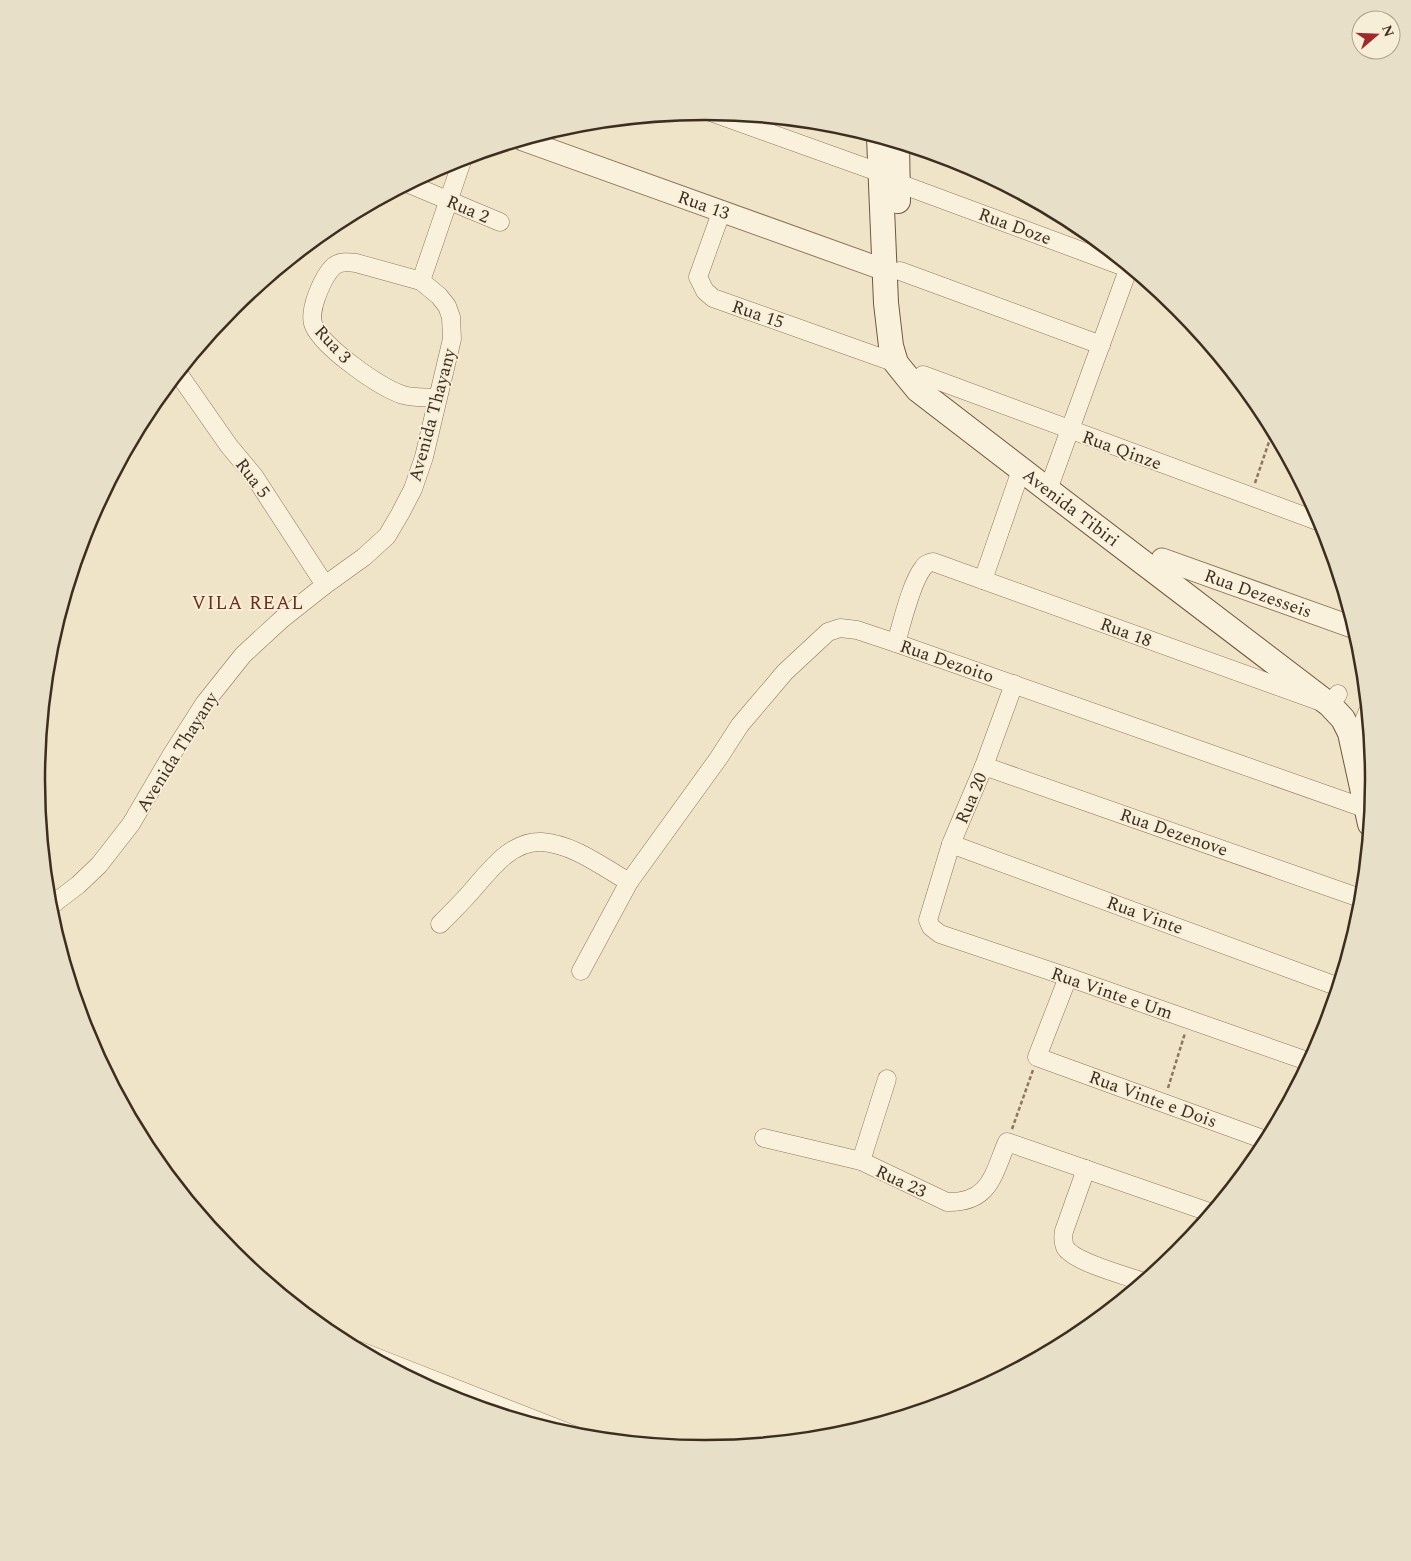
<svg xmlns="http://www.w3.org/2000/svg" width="1411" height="1561" viewBox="0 0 1411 1561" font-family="Spectral,serif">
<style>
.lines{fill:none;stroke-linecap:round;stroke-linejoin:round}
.minor-casing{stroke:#8d765c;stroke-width:19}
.tertiary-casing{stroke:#8d765c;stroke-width:23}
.secondary-casing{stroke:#6f573f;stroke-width:26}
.path{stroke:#8d765c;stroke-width:2.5;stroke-dasharray:4 2.5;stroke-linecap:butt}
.minor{stroke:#faf1dc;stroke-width:18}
.tertiary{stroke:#faf1dc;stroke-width:21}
.secondary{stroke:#faf1dc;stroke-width:24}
.labels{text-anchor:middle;stroke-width:4;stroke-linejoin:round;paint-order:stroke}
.street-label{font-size:18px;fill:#3d2e20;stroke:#f7eed8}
.neighbourhood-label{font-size:19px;letter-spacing:1px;fill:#6b2e1e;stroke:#f7eed8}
.rim{fill:none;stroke:#3d2e20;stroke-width:2.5}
</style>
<rect width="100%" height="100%" fill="#f0e4c8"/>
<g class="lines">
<defs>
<g id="minor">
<path d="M 708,111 L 881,173 L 898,183 L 1133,270"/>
<path d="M 409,184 L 500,222"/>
<path d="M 722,210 L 698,277 L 705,291 L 713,298 L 896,363"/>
<path d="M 900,271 L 1101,345"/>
<path d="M 421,281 L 356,263 C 349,262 340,261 334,266 C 323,276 307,312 314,326 C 324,348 379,387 403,395 C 413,398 426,397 437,398"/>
<path d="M 178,373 L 229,446 L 254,476 L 325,585"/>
<path d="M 923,375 L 1323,523"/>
<path d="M 1048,490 L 1129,267"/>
<path d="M 983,580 L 1021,470"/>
<path d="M 896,643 C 902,623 911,583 923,568 C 925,564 929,563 933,562 L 1330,705 L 1338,694"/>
<path d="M 1014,684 L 984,766 L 951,844 L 928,920 L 931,927 L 940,934 L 1068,977 L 1310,1062"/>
<path d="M 1368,711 L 1363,723 L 1369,726"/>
<path d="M 984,766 L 1363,899"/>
<path d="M 951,844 L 1339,987"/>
<path d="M 49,907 L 78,885 L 99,865 L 131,824 L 172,754 L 204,704 L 243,655 L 282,619 L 325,585 L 364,557 L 387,536 L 400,514 L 413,489 L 424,457 L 452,339 L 451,317 L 447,306 L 439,296 L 421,281 L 463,158"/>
<path d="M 440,924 C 450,914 460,904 469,894 C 488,873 510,840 542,842 C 573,844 603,867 629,882"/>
<path d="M 581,971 L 629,882 L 718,759 L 740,725 L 785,672 L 828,632 L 840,628 L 857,630 L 896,643 L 1367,809"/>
<path d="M 1068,977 L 1037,1057 L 1268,1141"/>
<path d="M 764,1138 L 861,1161 L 947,1202 C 990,1203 993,1175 1007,1142 L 1212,1213"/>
<path d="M 861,1161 L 887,1079"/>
<path d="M 1086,1169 L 1064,1231 C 1063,1236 1063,1242 1065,1247 C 1073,1262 1127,1276 1144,1282"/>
<path d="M 360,1351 L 579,1437"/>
</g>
<g id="tertiary">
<path id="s1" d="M 523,140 L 885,270"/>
<path id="s2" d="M 1162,559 L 1355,628"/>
</g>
<g id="secondary">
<path id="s3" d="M 879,137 L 886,303 L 891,346 L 896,363 L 904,373 L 918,390 L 1048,490 L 1330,705 L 1343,719 L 1350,733 L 1370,824"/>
<path d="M 897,143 L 898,201"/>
</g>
</defs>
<use href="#minor" class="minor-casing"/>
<use href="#tertiary" class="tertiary-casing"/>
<use href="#secondary" class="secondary-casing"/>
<g class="path">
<path d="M 1255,483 L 1273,430"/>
<path d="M 1168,1088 L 1185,1033"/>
<path d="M 1012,1129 L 1033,1070"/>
</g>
<use href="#minor" class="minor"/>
<use href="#tertiary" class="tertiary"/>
<use href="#secondary" class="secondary"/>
</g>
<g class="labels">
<g class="street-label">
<text dy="6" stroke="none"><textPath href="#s1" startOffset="192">Rua 13</textPath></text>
<text transform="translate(468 209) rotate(23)" y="6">Rua 2</text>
<text transform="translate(1015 226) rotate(20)" y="6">Rua Doze</text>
<text transform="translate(758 314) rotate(19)" y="6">Rua 15</text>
<text transform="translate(333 344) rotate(47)" y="6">Rua 3</text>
<text transform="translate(432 415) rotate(-75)" y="6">Avenida Thayany</text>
<text transform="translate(1122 450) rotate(20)" y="6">Rua Qinze</text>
<text transform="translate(253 478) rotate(53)" y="6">Rua 5</text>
<text dy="6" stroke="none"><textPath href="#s3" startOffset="455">Avenida Tibiri</textPath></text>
<text dy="6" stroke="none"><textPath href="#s2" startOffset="102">Rua Dezesseis</textPath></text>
<text transform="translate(1126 632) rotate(20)" y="6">Rua 18</text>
<text transform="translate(947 661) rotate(19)" y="6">Rua Dezoito</text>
<text transform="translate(177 752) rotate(-58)" y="6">Avenida Thayany</text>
<text transform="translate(971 798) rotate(-67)" y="6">Rua 20</text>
<text transform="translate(1174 832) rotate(19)" y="6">Rua Dezenove</text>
<text transform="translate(1145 915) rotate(20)" y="6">Rua Vinte</text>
<text transform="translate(1112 993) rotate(19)" y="6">Rua Vinte e Um</text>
<text transform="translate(1153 1099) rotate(20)" y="6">Rua Vinte e Dois</text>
<text transform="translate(901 1181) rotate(25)" y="6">Rua 23</text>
</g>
<g class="neighbourhood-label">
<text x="248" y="609">VILA REAL</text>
</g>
</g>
<path d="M0 0H1411V1561H0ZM45 780a660 660 0 1 1 1320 0a660 660 0 1 1-1320 0Z" fill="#e8dfc9" fill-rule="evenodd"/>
<path class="rim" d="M45 780a660 660 0 1 1 1320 0a660 660 0 1 1-1320 0Z"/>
<g transform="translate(1376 35) rotate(71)"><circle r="24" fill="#f7eed8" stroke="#ada18e"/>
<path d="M0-4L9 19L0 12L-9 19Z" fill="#9e2a2b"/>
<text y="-8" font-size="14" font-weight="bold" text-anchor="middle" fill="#3d2e20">N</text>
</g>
</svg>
